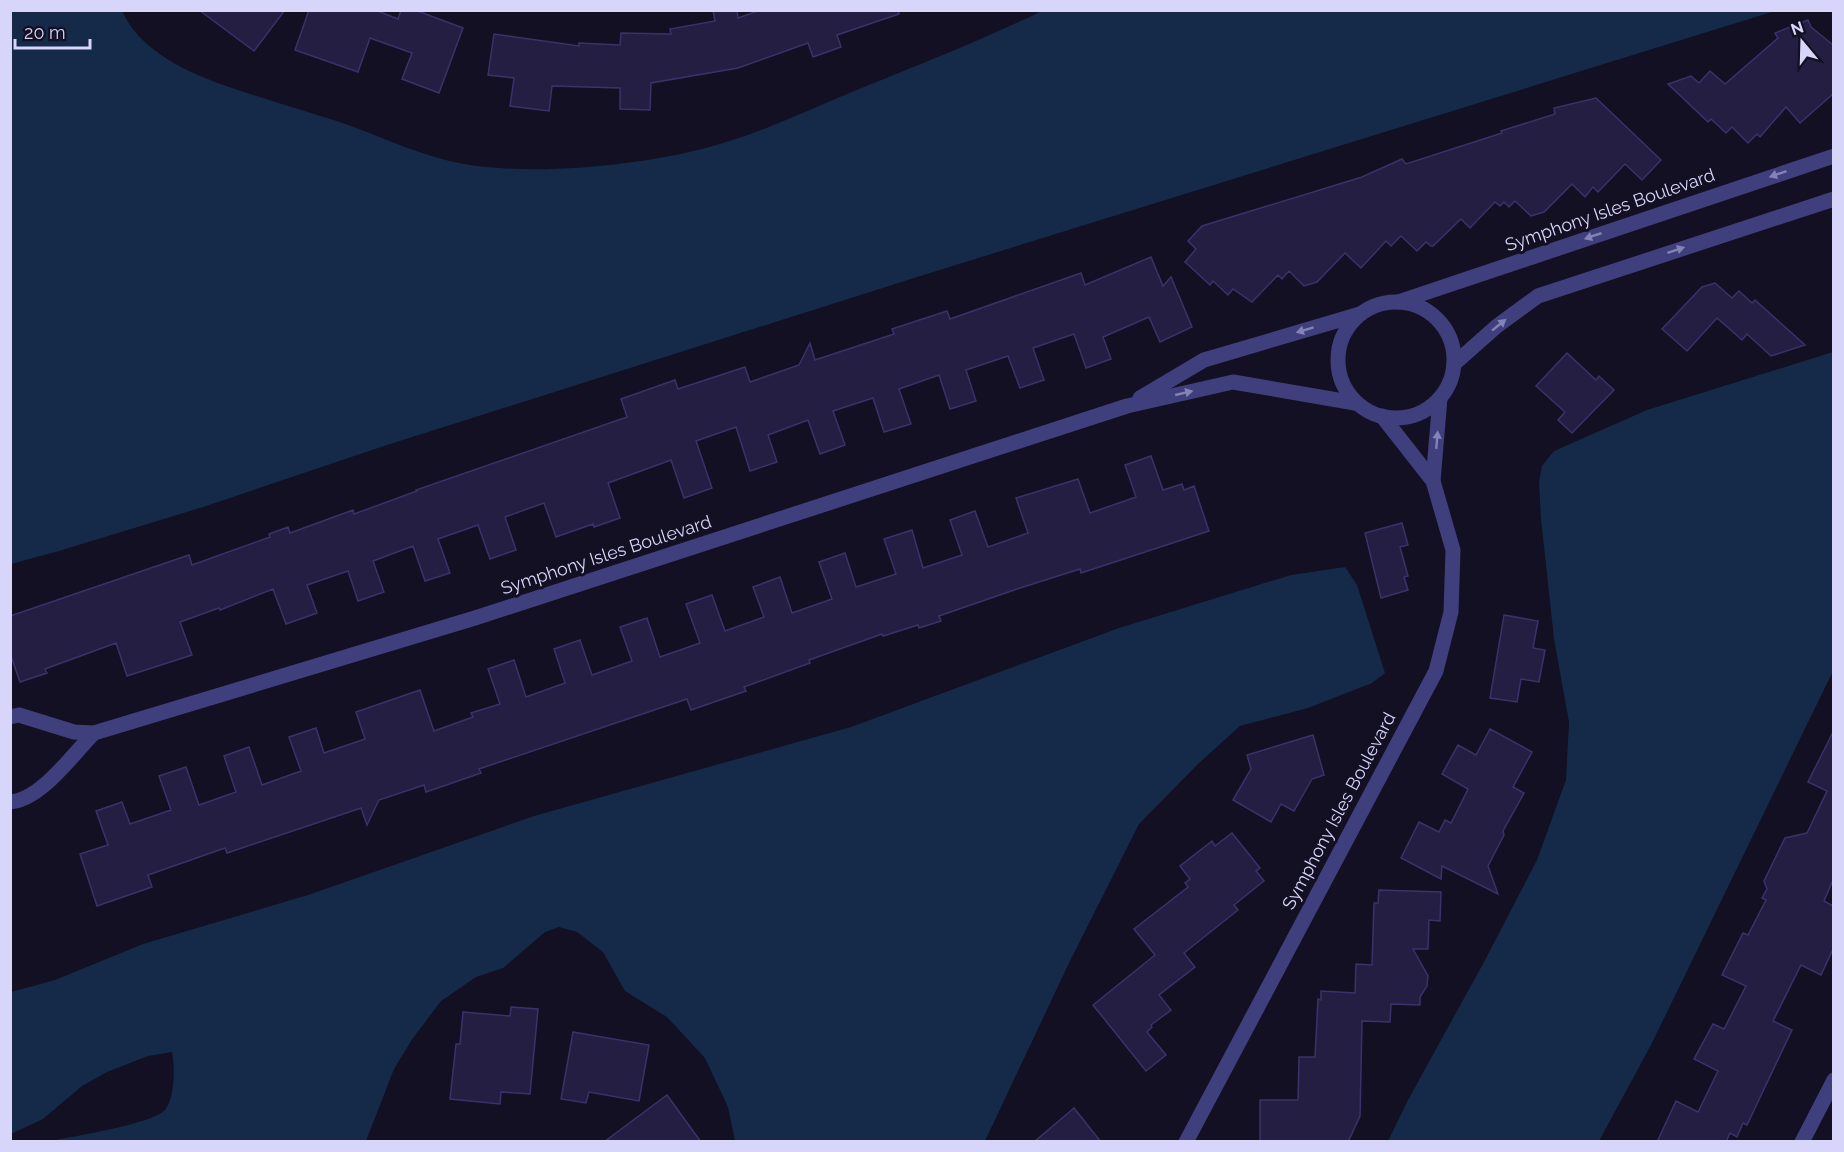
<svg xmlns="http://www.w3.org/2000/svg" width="1844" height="1152" viewBox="0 0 1844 1152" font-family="Raleway,sans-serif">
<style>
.water{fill:#142a48}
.building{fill:#241e42;stroke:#3b326b;stroke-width:1.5}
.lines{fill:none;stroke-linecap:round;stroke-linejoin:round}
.minor{stroke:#3f3f7d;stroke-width:15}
.oneway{fill:#8482b6}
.labels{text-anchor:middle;stroke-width:6;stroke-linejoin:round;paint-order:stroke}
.street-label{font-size:18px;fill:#d8d5fb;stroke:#121022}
</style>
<rect width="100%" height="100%" fill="#121022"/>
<g class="water">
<path d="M 11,10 L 122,11 C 148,68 230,87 285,105 C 307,112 329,118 351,126 C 388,140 425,157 464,164 C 535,176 636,166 706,148 C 760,134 812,108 864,87 C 924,63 984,39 1042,11 L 1775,11 L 930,273 L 384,446 L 203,507 L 59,551 L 11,564 Z"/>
<path d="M 1833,352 L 1833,671 L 1651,1045 L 1599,1141 L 1388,1141 L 1408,1100 L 1484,962 L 1537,860 L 1566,780 L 1569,722 L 1554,639 L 1541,519 L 1539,482 L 1542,466 L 1554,451 L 1647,410 Z"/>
<path d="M 1345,567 L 1357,585 L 1385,673 L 1372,683 L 1308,708 L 1240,726 L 1199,763 L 1139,824 L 1069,963 L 985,1141 L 735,1141 L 728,1107 L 705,1058 L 667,1017 L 625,991 L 603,952 L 577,932 L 559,927 L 545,932 L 503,968 L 476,977 L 441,1001 L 413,1038 L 394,1069 L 366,1141 L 49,1141 C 71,1137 152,1124 165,1110 C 175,1098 175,1066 172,1052 L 148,1056 L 107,1072 L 82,1086 L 43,1119 L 11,1134 L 11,992 L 55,980 L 143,944 L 308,895 L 534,816 L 851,727 L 1119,628 L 1291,575 Z"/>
</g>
<g class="building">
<path d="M 199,10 L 285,10 L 254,51 Z"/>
<path d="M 309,10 L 375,10 L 398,19 L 401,10 L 415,10 L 463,28 L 439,93 L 402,79 L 412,53 L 370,38 L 358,72 L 295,50 Z"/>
<path d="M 713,10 L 737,10 L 738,18 L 761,10 L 898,10 L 899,14 L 837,35 L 841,47 L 813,57 L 808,43 L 738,68 L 651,83 L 650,110 L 620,109 L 620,88 L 552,86 L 549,111 L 510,106 L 514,78 L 488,75 L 494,34 L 579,46 L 579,43 L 620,45 L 621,33 L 671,34 L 670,29 L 715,21 Z"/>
<path d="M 1808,20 L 1811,27 L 1833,45 L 1833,94 L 1800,123 L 1786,107 L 1760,137 L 1757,134 L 1748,143 L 1732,127 L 1726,133 L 1711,119 L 1708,122 L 1668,84 L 1691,76 L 1699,83 L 1710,71 L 1725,84 L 1778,38 L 1775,33 Z"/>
<path d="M 1596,98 L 1661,160 L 1642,180 L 1625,164 L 1598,192 L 1593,187 L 1585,197 L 1572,184 L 1544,212 L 1531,216 L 1515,201 L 1509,207 L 1504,202 L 1500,206 L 1495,202 L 1470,228 L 1461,219 L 1433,246 L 1431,246 L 1426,242 L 1417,251 L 1401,236 L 1391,246 L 1386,241 L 1361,268 L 1345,253 L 1317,282 L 1304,286 L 1289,271 L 1282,279 L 1278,275 L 1252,302 L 1233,289 L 1228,295 L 1213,281 L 1210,285 L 1185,262 L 1196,249 L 1188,241 L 1202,226 L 1362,177 L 1402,159 L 1406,164 L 1502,133 L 1501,131 L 1555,114 L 1554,108 Z"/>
<path d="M 1151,257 L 1163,286 L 1171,277 L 1192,327 L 1160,342 L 1149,317 L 1103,337 L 1111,359 L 1086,368 L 1074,334 L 1033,348 L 1044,380 L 1020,388 L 1008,356 L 966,370 L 976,401 L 950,409 L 939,375 L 899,389 L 911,424 L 884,432 L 873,398 L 833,411 L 845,445 L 820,454 L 808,420 L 768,435 L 777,462 L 750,471 L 736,427 L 696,441 L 712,488 L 684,498 L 671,460 L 608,483 L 620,518 L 594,527 L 593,524 L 556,537 L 544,503 L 505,517 L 516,550 L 490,559 L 478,525 L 438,539 L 450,573 L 425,581 L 413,546 L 373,561 L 384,592 L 358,601 L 348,571 L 307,585 L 317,613 L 286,624 L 273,589 L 220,610 L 219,608 L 180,622 L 192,655 L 127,676 L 116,643 L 45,669 L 47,673 L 20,682 L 10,653 L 10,616 L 189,555 L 192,565 L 270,537 L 269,534 L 288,527 L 290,533 L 353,510 L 354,514 L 417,491 L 416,490 L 627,417 L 621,399 L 675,380 L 678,389 L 745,367 L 750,382 L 799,365 L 810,343 L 815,360 L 894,334 L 892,329 L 947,311 L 950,319 L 1081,273 L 1085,285 Z"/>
<path d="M 1715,283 L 1732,298 L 1739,291 L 1752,303 L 1755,300 L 1805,345 L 1771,356 L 1747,334 L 1742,340 L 1717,318 L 1687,351 L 1662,329 L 1702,287 Z"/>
<path d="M 1567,353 L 1596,380 L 1599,376 L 1614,390 L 1572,433 L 1558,420 L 1565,412 L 1536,386 Z"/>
<path d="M 1151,456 L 1163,490 L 1182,484 L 1184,490 L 1194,486 L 1209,531 L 1081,573 L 1080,569 L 1017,589 L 939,616 L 941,621 L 919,628 L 918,625 L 883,636 L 882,634 L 809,660 L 810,663 L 744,687 L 746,691 L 691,710 L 687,699 L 479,769 L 481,773 L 426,792 L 424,785 L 379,800 L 367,825 L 361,808 L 227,853 L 225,848 L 148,875 L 152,887 L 97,906 L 80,854 L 108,845 L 96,811 L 122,802 L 130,824 L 171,810 L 159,776 L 186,767 L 199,805 L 236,792 L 224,756 L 249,747 L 262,785 L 301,771 L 289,737 L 316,728 L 324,753 L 365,739 L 356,712 L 420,690 L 434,731 L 473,717 L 471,713 L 500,704 L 488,669 L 514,660 L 526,697 L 565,683 L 554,649 L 580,640 L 592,675 L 632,661 L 620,627 L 647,618 L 660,657 L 700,643 L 686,604 L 712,595 L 725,631 L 764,617 L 753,587 L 780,577 L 792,613 L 832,599 L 819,562 L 845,553 L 856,587 L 896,574 L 884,539 L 912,530 L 923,568 L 962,555 L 950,520 L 975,511 L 988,547 L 1028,533 L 1016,498 L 1078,479 L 1090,513 L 1136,497 L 1125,465 Z"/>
<path d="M 1402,523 L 1408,545 L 1400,547 L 1408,576 L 1404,577 L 1408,590 L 1381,598 L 1365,533 Z"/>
<path d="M 1504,615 L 1538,621 L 1533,648 L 1545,650 L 1539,682 L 1521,679 L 1517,702 L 1490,698 Z"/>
<path d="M 1490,729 L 1532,752 L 1513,787 L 1524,793 L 1503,831 L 1504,835 L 1488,866 L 1498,894 L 1442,866 L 1441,879 L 1401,858 L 1419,822 L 1439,832 L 1445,820 L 1451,823 L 1468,789 L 1442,774 L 1458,745 L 1476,755 Z"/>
<path d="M 1833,732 L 1833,880 L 1824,901 L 1833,906 L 1833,949 L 1821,975 L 1801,965 L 1773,1021 L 1792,1030 L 1747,1125 L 1743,1123 L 1737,1137 L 1730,1133 L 1726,1142 L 1657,1142 L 1676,1101 L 1698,1112 L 1718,1071 L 1694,1059 L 1713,1024 L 1724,1029 L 1746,986 L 1722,975 L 1743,933 L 1748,935 L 1766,900 L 1762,898 L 1767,889 L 1764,881 L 1785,838 L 1807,833 L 1827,791 L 1808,782 Z"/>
<path d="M 1313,735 L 1324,775 L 1312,779 L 1294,811 L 1281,804 L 1271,822 L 1233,800 L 1251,769 L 1247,755 Z"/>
<path d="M 1232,833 L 1260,868 L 1256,871 L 1264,881 L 1234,905 L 1238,910 L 1184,953 L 1195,967 L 1159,995 L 1171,1010 L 1151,1025 L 1152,1027 L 1147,1032 L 1166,1055 L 1146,1071 L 1093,1005 L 1155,955 L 1134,929 L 1188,887 L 1185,883 L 1190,879 L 1180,866 L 1212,841 L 1215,846 Z"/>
<path d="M 1379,890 L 1441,892 L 1440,921 L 1429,920 L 1428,949 L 1413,949 L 1428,976 L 1427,986 L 1420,997 L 1420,1005 L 1391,1004 L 1390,1022 L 1362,1021 L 1360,1116 L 1348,1142 L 1260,1142 L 1260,1100 L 1298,1100 L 1299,1057 L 1315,1057 L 1318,999 L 1321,1000 L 1321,991 L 1355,993 L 1356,964 L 1372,965 L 1374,903 L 1378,903 Z"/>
<path d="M 511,1007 L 538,1009 L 530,1094 L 501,1092 L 500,1104 L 450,1099 L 456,1044 L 460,1044 L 463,1012 L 510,1016 Z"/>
<path d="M 573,1032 L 649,1045 L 639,1101 L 589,1092 L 586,1103 L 561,1099 Z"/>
<path d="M 667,1095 L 701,1142 L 604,1142 Z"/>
<path d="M 1074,1108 L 1101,1142 L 1034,1142 Z"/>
</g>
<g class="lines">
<g class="minor">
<path d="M 1398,302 L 1834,156"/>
<circle cx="1396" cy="360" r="58"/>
<path d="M 1454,364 L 1497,326 L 1538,296 L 1834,199"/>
<path d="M 1140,398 L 1204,360 L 1360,314"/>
<path d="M 1382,416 L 1433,481"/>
<path d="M 10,717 L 19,715 L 74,732 L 94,733 L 475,618 L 1127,406 L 1233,382 L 1355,403"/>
<path d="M 10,802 C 41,800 73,754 94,733"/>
<path d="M 1186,1142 L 1436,671 L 1451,612 L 1453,550 L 1433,481 L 1440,398"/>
<path d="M 1802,1142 L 1834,1080"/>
</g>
</g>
<defs><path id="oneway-solid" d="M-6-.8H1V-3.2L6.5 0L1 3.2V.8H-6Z" transform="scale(1.5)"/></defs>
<g class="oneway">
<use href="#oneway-solid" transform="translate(1778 174) rotate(161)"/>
<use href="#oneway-solid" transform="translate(1593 236) rotate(161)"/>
<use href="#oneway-solid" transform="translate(1676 250) rotate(-18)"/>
<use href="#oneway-solid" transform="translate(1499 325) rotate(-39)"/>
<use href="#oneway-solid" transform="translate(1305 330) rotate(163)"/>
<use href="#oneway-solid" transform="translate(1184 393) rotate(-13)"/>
<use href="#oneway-solid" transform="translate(1437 440) rotate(-85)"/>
</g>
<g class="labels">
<g class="street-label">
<text transform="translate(1610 210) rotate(-19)" y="6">Symphony Isles Boulevard</text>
<text transform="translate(606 555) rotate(-18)" y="6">Symphony Isles Boulevard</text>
<text transform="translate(1339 811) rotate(-62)" y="6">Symphony Isles Boulevard</text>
</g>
</g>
<rect width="1844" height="1152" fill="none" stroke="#d8d5fb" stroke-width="24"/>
<g transform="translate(1802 42) rotate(341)" stroke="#121022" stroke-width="4.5" paint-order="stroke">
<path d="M0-4.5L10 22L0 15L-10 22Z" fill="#d8d5fb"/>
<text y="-9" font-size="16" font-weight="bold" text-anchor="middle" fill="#d8d5fb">N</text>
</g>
<path d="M15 39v9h75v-9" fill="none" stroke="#d8d5fb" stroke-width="3"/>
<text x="24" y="39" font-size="18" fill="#d8d5fb" stroke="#121022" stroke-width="4.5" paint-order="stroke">20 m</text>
</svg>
